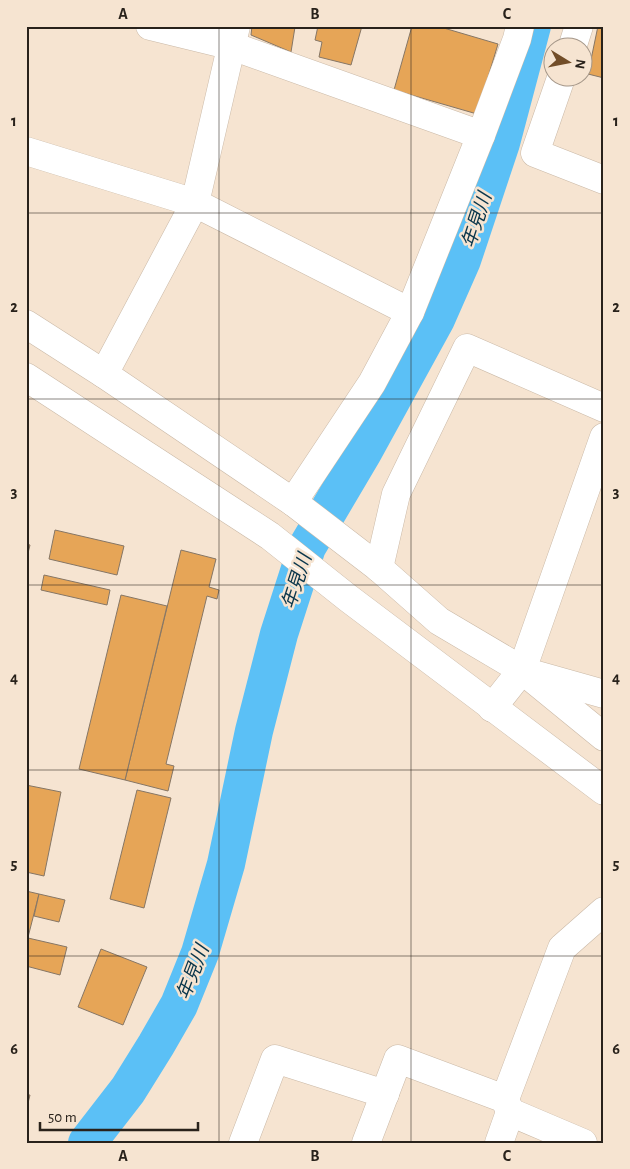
<svg xmlns="http://www.w3.org/2000/svg" width="630" height="1169" viewBox="0 0 630 1169" font-family="'Alegreya Sans','Noto Sans JP',sans-serif">
<style>
.lines{fill:none;stroke-linecap:round;stroke-linejoin:round}
.river{stroke:#5bc0f6;stroke-width:38}
.building{fill:#e6a557;stroke:#867665}
.minor-casing{stroke:#cab9a7;stroke-width:29}
.minor{stroke:#fff;stroke-width:28}
.grid{fill:none;stroke:#29221b;stroke-width:1;stroke-opacity:0.55}
.labels{text-anchor:middle;stroke-width:5;stroke-linejoin:round;paint-order:stroke}
.water-label{font-size:19px;font-style:italic;fill:#08354b;stroke:#f6e4d1}
.neatline{fill:none;stroke:#29221b;stroke-width:2}
.grid-label{font-size:16px;text-anchor:middle;font-weight:bold;fill:#29221b}
</style>
<rect width="100%" height="100%" fill="#f6e4d1"/>
<g class="lines">
<path class="river" d="M 87,1143 L 128,1090 L 156,1045 L 179,1005 L 200,953 L 226,864 L 254,731 L 279,634 L 307,547 L 363,452 L 436,319 L 462,260 L 501,143 L 532,26"/>
</g>
<g class="building">
<path d="M 252,26 L 295,27 L 291,52 L 251,35 Z"/>
<path d="M 318,26 L 362,26 L 351,65 L 319,57 L 322,42 L 315,40 Z"/>
<path d="M 412,26 L 437,26 L 498,44 L 477,114 L 394,90 Z"/>
<path d="M 598,26 L 604,26 L 604,78 L 588,74 Z"/>
<path d="M 55,530 L 124,546 L 117,575 L 49,559 Z"/>
<path d="M 26,544 L 30,545 L 26,561 Z"/>
<path d="M 181,550 L 216,559 L 209,587 L 219,590 L 217,599 L 207,596 L 166,764 L 174,766 L 168,791 L 125,780 Z"/>
<path d="M 44,575 L 110,590 L 107,605 L 41,590 Z"/>
<path d="M 121,595 L 167,606 L 125,780 L 79,769 Z"/>
<path d="M 26,785 L 61,792 L 44,876 L 26,872 Z"/>
<path d="M 137,790 L 171,798 L 144,908 L 110,899 Z"/>
<path d="M 26,891 L 39,894 L 26,945 Z"/>
<path d="M 39,894 L 65,900 L 59,922 L 34,916 Z"/>
<path d="M 28,938 L 67,947 L 60,975 L 26,966 L 26,945 Z"/>
<path d="M 101,949 L 147,967 L 123,1025 L 78,1007 Z"/>
<path d="M 26,1095 L 30,1095 L 26,1111 Z"/>
</g>
<g class="lines">
<defs>
<g id="minor">
<path d="M 150,26 L 232,46 L 481,135"/>
<path d="M 572,48 L 579,26"/>
<path d="M 561,78 L 535,153 L 604,180"/>
<path d="M 26,151 L 195,203 L 410,312"/>
<path d="M 26,324 L 104,374 L 293,502 L 379,568 L 439,621 L 522,670 L 604,737"/>
<path d="M 104,374 L 195,203 L 236,26"/>
<path d="M 26,377 L 270,536 L 348,598 L 604,791"/>
<path d="M 293,502 L 372,383 L 410,312 L 481,135 L 517,39 L 520,26"/>
<path d="M 379,568 L 396,494 L 467,348 L 604,408"/>
<path d="M 533,674 L 604,694"/>
<path d="M 492,708 L 522,670 L 604,437"/>
<path d="M 510,1112 L 583,1143"/>
<path d="M 243,1143 L 275,1059 L 385,1094"/>
<path d="M 366,1143 L 398,1059 L 505,1099"/>
<path d="M 499,1143 L 510,1112 L 505,1099 L 562,948 L 604,911"/>
</g>
</defs>
<use href="#minor" class="minor-casing"/>
<use href="#minor" class="minor"/>
</g>
<path class="grid" d="M 219,26 L 219,1143M 411,26 L 411,1143M 26,213 L 604,213M 26,399 L 604,399M 26,585 L 604,585M 26,770 L 604,770M 26,956 L 604,956"/>
<g class="labels">
<g class="water-label">
<text transform="translate(476 220) rotate(-72)" y="7">年見川</text>
<text transform="translate(296 581) rotate(-72)" y="7">年見川</text>
<text transform="translate(192 972) rotate(-69)" y="7">年見川</text>
</g>
</g>
<rect width="630" height="1169" fill="none" stroke="#f6e4d1" stroke-width="55"/>
<g transform="translate(568 62) rotate(100)"><circle r="24" fill="#f6e4d1" stroke="#a49688"/>
<path d="M0-4L9 19L0 12L-9 19Z" fill="#724d28"/>
<text y="-8" font-size="14" font-weight="bold" text-anchor="middle" fill="#29221b">N</text>
</g>
<path d="M40 1122v8h158v-8" fill="none" stroke="#29221b" stroke-width="2.5"/>
<text x="48" y="1122" font-size="15" fill="#29221b" stroke="#f6e4d1" stroke-width="4" paint-order="stroke">50 m</text>
<rect x="28" y="28" width="574" height="1114" class="neatline"/>
<g class="grid-label">
<text x="123" y="19">A</text>
<text x="315" y="19">B</text>
<text x="507" y="19">C</text>
<text x="14" y="126">1</text>
<text x="616" y="126">1</text>
<text x="14" y="312">2</text>
<text x="616" y="312">2</text>
<text x="14" y="497">3</text>
<text x="616" y="497">3</text>
<text x="14" y="683">4</text>
<text x="616" y="683">4</text>
<text x="14" y="869">5</text>
<text x="616" y="869">5</text>
<text x="14" y="1054">6</text>
<text x="616" y="1054">6</text>
<text x="123" y="1161">A</text>
<text x="315" y="1161">B</text>
<text x="507" y="1161">C</text>
</g>
</svg>
